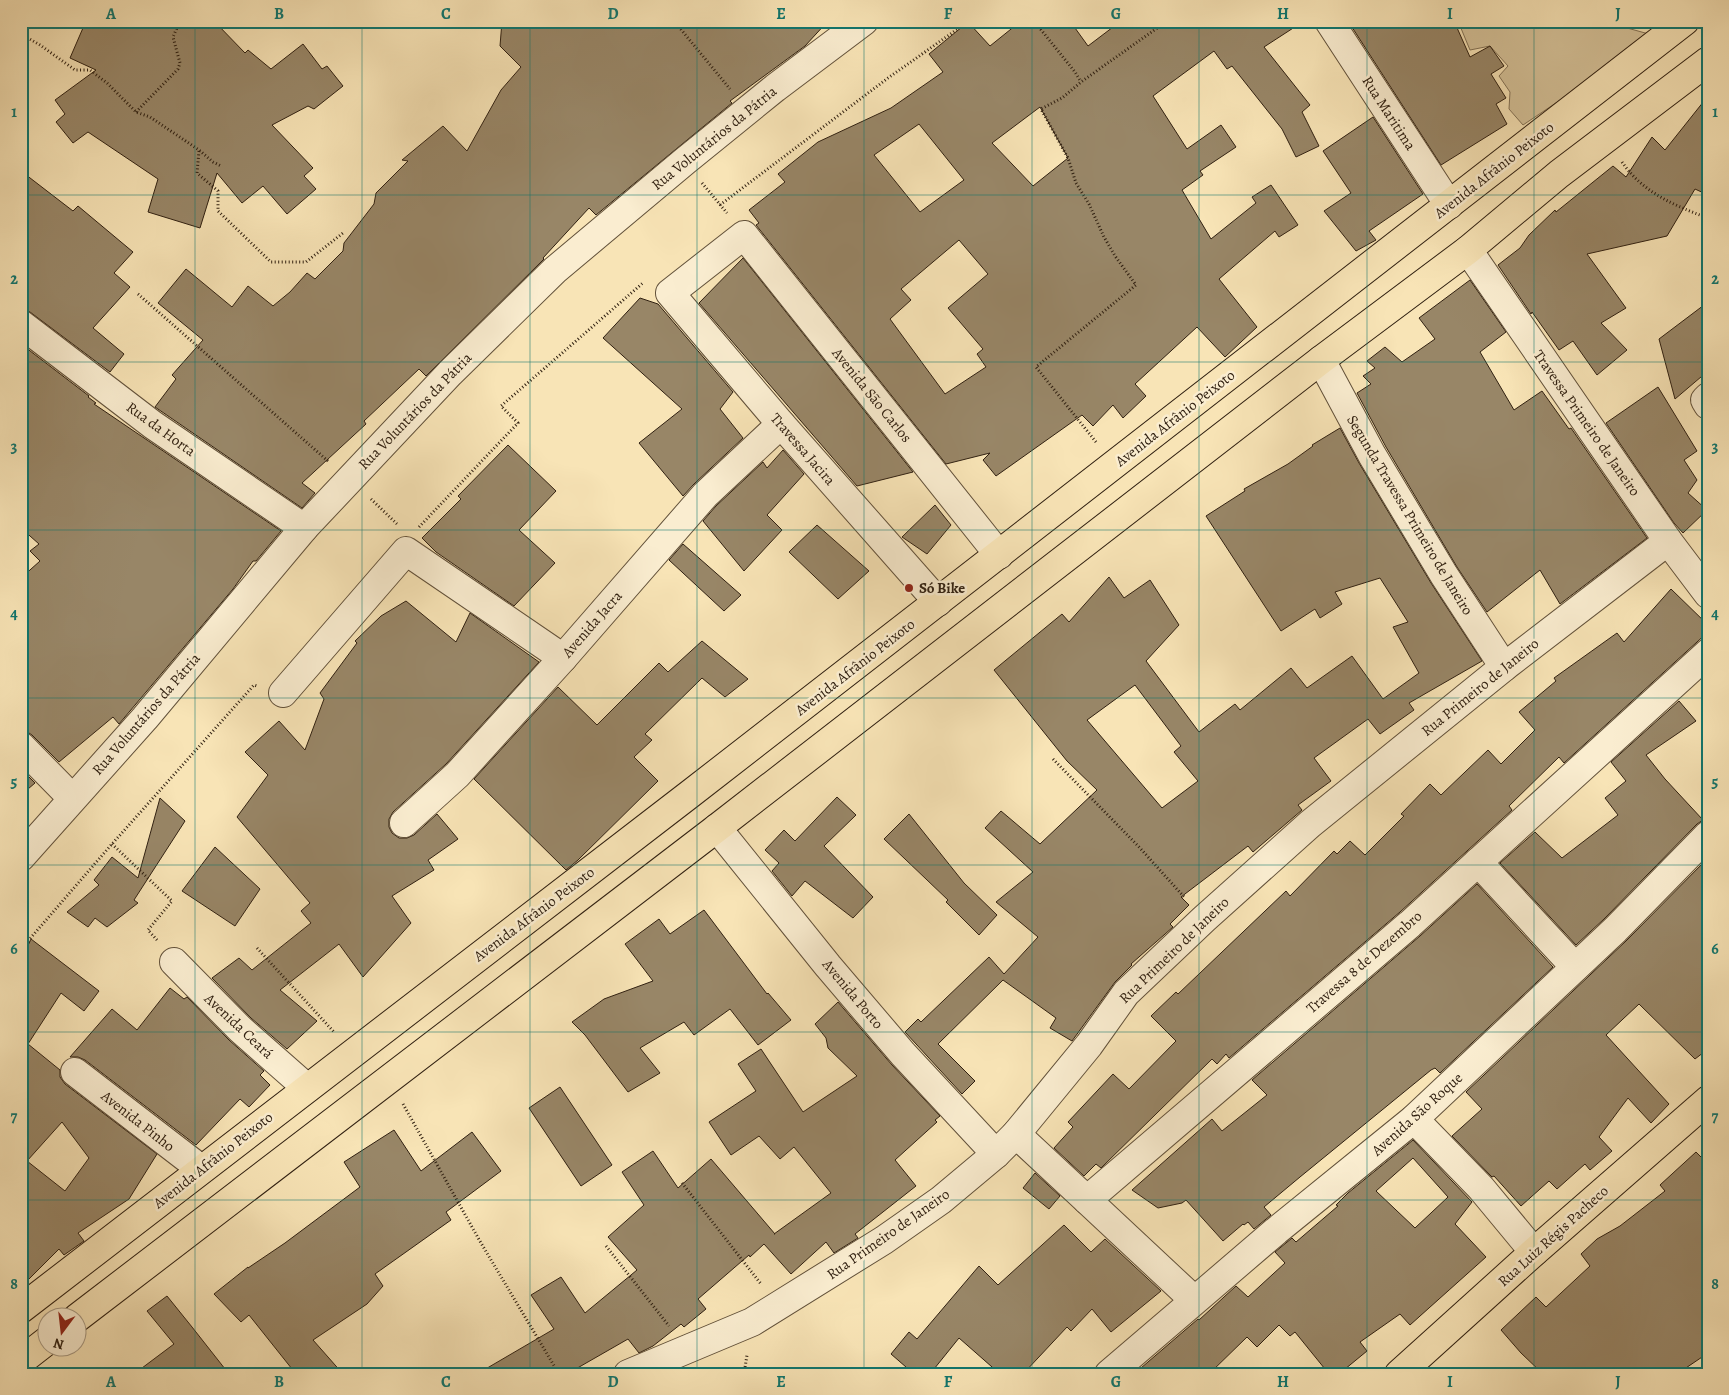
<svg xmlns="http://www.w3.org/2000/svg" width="1729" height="1395" viewBox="0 0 1729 1395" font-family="Alegreya,serif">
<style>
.green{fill:#d6c39a;stroke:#837256}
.building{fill:#988667;stroke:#302011;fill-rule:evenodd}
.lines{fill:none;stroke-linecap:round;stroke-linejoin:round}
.minor-casing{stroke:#62513a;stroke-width:30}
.major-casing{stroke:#302011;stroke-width:30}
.path{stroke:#302011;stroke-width:3;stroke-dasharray:1 2.5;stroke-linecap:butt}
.minor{stroke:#faedd0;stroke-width:28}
.major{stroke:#f8e4b6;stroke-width:28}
.grid{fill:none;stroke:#0f766e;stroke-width:1;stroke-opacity:0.55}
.poi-dot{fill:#8f2418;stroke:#faedd0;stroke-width:2}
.labels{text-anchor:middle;stroke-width:5;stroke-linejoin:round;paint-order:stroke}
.street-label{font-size:15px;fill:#302011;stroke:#faedd0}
.poi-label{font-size:15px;font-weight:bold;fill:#302011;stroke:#faedd0;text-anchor:start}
.neatline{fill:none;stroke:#0f766e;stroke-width:2}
.grid-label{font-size:16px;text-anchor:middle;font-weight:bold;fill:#0f766e}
</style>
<rect width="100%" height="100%" fill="#f8e4b6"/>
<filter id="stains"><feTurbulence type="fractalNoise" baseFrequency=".004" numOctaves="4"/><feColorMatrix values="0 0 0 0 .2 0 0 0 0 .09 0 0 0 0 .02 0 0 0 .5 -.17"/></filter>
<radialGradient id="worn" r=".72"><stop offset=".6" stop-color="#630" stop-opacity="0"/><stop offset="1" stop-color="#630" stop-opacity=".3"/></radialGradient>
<path class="green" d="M 1458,21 L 1602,21 L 1656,36 L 1523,125 L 1509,109 L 1510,92 L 1499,76 L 1508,66 L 1490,46 L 1470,50 Z"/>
<g class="building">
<path d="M 86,21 L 214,21 L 245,53 L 248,50 L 271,69 L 303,44 L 322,69 L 327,66 L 343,86 L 314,109 L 308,106 L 272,125 L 313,168 L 304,176 L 316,189 L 287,214 L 263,186 L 242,203 L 217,173 L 200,228 L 148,212 L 158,179 L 88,132 L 73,143 L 56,122 L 65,114 L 55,100 L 96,70 L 70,58 Z"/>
<path d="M 502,21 L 828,21 L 805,46 L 730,101 L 732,103 L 596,215 L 589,208 L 543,258 L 544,259 L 426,376 L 419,369 L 364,421 L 366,424 L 302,483 L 315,493 L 302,508 L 155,407 L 176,379 L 172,375 L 203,340 L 158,303 L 186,269 L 232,307 L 248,286 L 273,306 L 290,292 L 307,273 L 315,279 L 343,251 L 344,243 L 374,204 L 376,193 L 408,161 L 402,160 L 443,126 L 467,151 L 501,90 L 521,67 L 500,46 Z"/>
<path d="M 1021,21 L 1070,21 L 1088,46 L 1121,21 L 1304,21 L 1264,47 L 1310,105 L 1302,112 L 1319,146 L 1296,157 L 1282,129 L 1232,66 L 1227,69 L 1214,51 L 1153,96 L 1187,149 L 1221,125 L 1236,147 L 1200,171 L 1203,175 L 1182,190 L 1211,239 L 1256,203 L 1252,197 L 1271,185 L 1298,225 L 1279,237 L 1275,231 L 1219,279 L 1257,327 L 1225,357 L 1197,327 L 1135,384 L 1146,396 L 1123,418 L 1113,405 L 1093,426 L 1082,415 L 996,476 L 983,460 L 990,453 L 946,464 L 756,225 L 759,223 L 749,210 L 785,182 L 778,174 L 818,142 L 891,108 L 943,72 L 929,54 L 968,22 L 990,46 ZM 1040,107 L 1068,158 L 1033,186 L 992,143 ZM 919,124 L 964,180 L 920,212 L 874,155 ZM 959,240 L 988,274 L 948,308 L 983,349 L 977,354 L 986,367 L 945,394 L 890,319 L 911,300 L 901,289 Z"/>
<path d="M 1348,21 L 1454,21 L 1470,57 L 1490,46 L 1504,66 L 1491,74 L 1506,98 L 1496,104 L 1507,124 L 1441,165 Z"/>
<path d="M 1708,96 L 1708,195 L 1695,189 L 1667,236 L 1587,254 L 1626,308 L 1601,323 L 1627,350 L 1597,375 L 1573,341 L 1559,350 L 1532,312 L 1531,314 L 1498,265 L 1520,248 L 1529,235 L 1555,210 L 1556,212 L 1613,166 L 1626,177 L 1652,137 L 1665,150 Z"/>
<path d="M 1373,117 L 1423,194 L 1369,231 L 1376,240 L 1356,251 L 1324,211 L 1351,193 L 1323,151 Z"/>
<path d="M 21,171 L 73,211 L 78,206 L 133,252 L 114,273 L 130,287 L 93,328 L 124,354 L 110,372 L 30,312 L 21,309 Z"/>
<path d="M 743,258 L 913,472 L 857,486 L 699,303 Z"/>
<path d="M 1470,280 L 1506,332 L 1480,352 L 1514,410 L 1542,391 L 1569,429 L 1571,428 L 1647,538 L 1560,604 L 1540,570 L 1487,612 L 1457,567 L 1386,447 L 1357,393 L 1371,384 L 1363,376 L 1375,368 L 1367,361 L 1385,347 L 1402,362 L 1435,339 L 1419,318 Z"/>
<path d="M 640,298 L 658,304 L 733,392 L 720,409 L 743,438 L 694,484 L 683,496 L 639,443 L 682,409 L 603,338 Z"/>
<path d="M 1708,302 L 1708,371 L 1675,399 L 1659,339 Z"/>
<path d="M 21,344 L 89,396 L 88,397 L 96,403 L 94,404 L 281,531 L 256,561 L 253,561 L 233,589 L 119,724 L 113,717 L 59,762 L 32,735 L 26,731 L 21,731 L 21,578 L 40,561 L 30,551 L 39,544 L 21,528 Z"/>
<path d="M 1658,387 L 1697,451 L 1684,460 L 1697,480 L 1688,493 L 1707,510 L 1683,533 L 1674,523 L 1606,423 Z"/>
<path d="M 1340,428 L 1359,463 L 1431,583 L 1482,661 L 1409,703 L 1414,710 L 1380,734 L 1368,719 L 1314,758 L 1331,781 L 1298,805 L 1302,810 L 1253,852 L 1248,846 L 1181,897 L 1189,905 L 1170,924 L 1173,927 L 1131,964 L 1132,965 L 1115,982 L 1072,1041 L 1050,1028 L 1056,1018 L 1003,980 L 938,1044 L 975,1081 L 962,1094 L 905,1032 L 918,1019 L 921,1022 L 989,957 L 1004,974 L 1038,937 L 996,902 L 1033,872 L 985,828 L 1001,811 L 1040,844 L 1097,790 L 1067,761 L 994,670 L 1062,614 L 1069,622 L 1109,577 L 1124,598 L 1150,580 L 1179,625 L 1146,661 L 1199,732 L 1235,704 L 1240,710 L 1291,668 L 1307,688 L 1352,656 L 1383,699 L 1419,673 L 1393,627 L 1408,622 L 1380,578 L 1335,592 L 1342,604 L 1320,618 L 1315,609 L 1281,631 L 1206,516 L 1245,491 L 1244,489 L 1288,464 L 1313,446 L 1312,445 ZM 1135,685 L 1181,746 L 1174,752 L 1198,781 L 1162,808 L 1087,720 Z"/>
<path d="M 508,445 L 556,491 L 519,530 L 555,563 L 514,606 L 436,552 L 422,538 L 461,499 L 458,496 Z"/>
<path d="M 783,450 L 804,474 L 767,515 L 782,530 L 744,571 L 703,521 L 716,506 L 763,462 L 767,468 Z"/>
<path d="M 935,505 L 951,525 L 927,554 L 902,537 Z"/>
<path d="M 817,525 L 869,571 L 838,599 L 789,552 Z"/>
<path d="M 683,544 L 741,595 L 724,611 L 669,560 Z"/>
<path d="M 1671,589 L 1708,625 L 1708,632 L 1564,763 L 1559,757 L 1509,806 L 1512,810 L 1400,912 L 1229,1058 L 1226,1054 L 1217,1064 L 1212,1059 L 1101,1168 L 1096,1164 L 1084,1176 L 1054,1148 L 1073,1127 L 1068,1122 L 1113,1074 L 1129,1089 L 1176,1041 L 1151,1016 L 1176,992 L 1178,994 L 1286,891 L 1290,896 L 1334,851 L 1337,854 L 1350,841 L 1365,855 L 1404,816 L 1401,814 L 1430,784 L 1441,795 L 1488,750 L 1501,764 L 1535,730 L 1519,712 L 1556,681 L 1554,678 L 1617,633 L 1624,642 Z"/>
<path d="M 406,601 L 456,642 L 470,613 L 539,662 L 446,764 L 393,812 L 389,819 L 389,827 L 392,833 L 399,838 L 407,838 L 414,835 L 437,814 L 458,839 L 428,860 L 434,870 L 392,896 L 411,923 L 363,977 L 339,944 L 280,990 L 317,1021 L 287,1049 L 251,1018 L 212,978 L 239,958 L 252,970 L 311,923 L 301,911 L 310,903 L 237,817 L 268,775 L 245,752 L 279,721 L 305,750 L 324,699 L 320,693 L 357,643 L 355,641 L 381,616 Z"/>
<path d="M 702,641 L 748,679 L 725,697 L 702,678 L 645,734 L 652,740 L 634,757 L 658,781 L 578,860 L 566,870 L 474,779 L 558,687 L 597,725 L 659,663 L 668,672 Z"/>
<path d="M 1679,701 L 1696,721 L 1646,755 L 1665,779 L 1703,820 L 1697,824 L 1604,919 L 1576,945 L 1500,863 L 1535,832 L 1562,858 L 1618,815 L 1605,798 L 1626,781 L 1611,762 Z"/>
<path d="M 21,769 L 35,783 L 21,795 Z"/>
<path d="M 837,797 L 856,815 L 824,846 L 873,897 L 853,918 L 805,881 L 792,896 L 772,871 L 779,863 L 765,850 L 784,830 L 795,841 Z"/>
<path d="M 160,798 L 185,821 L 134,900 L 138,903 L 107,927 L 95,918 L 88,927 L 67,912 L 99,885 L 94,880 L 112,857 L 138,878 Z"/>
<path d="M 909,814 L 964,883 L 997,915 L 979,935 L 946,902 L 948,900 L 884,839 Z"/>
<path d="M 215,847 L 260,889 L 235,926 L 182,891 Z"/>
<path d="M 1708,858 L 1708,1049 L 1695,1059 L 1639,1004 L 1606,1035 L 1669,1104 L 1651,1123 L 1628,1098 L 1599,1137 L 1612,1151 L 1590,1170 L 1585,1164 L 1557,1189 L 1549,1181 L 1521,1206 L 1494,1176 L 1492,1177 L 1452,1136 L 1482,1109 L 1466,1092 L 1626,941 Z"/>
<path d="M 1477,884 L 1553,967 L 1440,1073 L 1435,1068 L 1431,1070 L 1300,1177 L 1264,1207 L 1271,1215 L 1254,1229 L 1248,1222 L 1244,1225 L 1243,1224 L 1223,1241 L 1186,1200 L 1182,1203 L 1158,1208 L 1132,1190 L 1212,1119 L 1222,1131 L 1267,1095 L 1252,1080 L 1420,936 Z"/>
<path d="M 704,910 L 767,994 L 768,993 L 791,1020 L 758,1045 L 730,1009 L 694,1035 L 684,1022 L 640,1048 L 660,1073 L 628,1092 L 585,1035 L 572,1022 L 604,999 L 653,981 L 625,944 L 659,919 L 670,934 Z"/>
<path d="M 31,939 L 99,991 L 84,1011 L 61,993 L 28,1044 L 60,1070 L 60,1077 L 65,1084 L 157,1154 L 129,1199 L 78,1233 L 84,1241 L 64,1255 L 59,1249 L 21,1287 L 21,961 ZM 62,1122 L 89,1158 L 65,1191 L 27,1161 Z"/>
<path d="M 170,988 L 184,999 L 187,997 L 229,1040 L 264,1071 L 260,1075 L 270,1085 L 249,1107 L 240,1099 L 196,1145 L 85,1060 L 78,1057 L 70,1057 L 112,1009 L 137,1030 Z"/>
<path d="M 838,1002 L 892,1065 L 940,1116 L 935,1120 L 937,1122 L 895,1160 L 916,1186 L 855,1234 L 858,1238 L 834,1253 L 826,1242 L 791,1274 L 764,1244 L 750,1257 L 749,1255 L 698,1299 L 706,1309 L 684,1327 L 681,1324 L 653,1346 L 639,1353 L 628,1339 L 567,1374 L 477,1374 L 554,1329 L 531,1295 L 561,1277 L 585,1313 L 637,1270 L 608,1237 L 644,1205 L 622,1172 L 653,1151 L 678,1188 L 711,1159 L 775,1234 L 774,1234 L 831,1193 L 794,1147 L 780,1159 L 759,1136 L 731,1155 L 709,1122 L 756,1091 L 738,1064 L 761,1049 L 803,1112 L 857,1076 L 828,1048 L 826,1038 L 815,1024 Z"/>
<path d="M 560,1087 L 612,1165 L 581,1186 L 529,1108 Z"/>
<path d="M 394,1130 L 421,1171 L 472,1132 L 501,1171 L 446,1212 L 451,1220 L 375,1274 L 383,1286 L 367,1304 L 313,1340 L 343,1374 L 296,1374 L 249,1315 L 241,1322 L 214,1294 L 248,1267 L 248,1268 L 285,1243 L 360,1187 L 344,1162 Z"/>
<path d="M 1413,1140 L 1472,1202 L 1455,1224 L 1486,1257 L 1410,1325 L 1400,1314 L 1360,1342 L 1367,1351 L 1339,1374 L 1329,1374 L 1295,1332 L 1290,1336 L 1279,1325 L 1257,1347 L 1247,1337 L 1209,1374 L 1134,1374 L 1198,1319 L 1199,1320 L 1236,1286 L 1248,1297 L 1285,1263 L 1275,1252 L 1292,1238 L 1296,1242 L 1338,1206 L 1336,1205 L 1348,1193 ZM 1413,1158 L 1448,1197 L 1415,1228 L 1376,1191 Z"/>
<path d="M 1696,1152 L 1708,1164 L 1708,1353 L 1677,1374 L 1543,1374 L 1521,1353 L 1501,1330 L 1536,1297 L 1546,1307 L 1590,1266 L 1581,1254 L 1597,1239 L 1620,1226 L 1665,1191 L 1660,1185 Z"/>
<path d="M 1035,1173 L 1060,1196 L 1049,1209 L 1023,1188 Z"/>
<path d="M 1064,1225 L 1091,1252 L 1105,1239 L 1161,1291 L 1111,1332 L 1092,1309 L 1071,1331 L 1067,1327 L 1023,1374 L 1000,1374 L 959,1338 L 930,1374 L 914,1374 L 891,1354 L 909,1332 L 917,1339 L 979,1266 L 998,1285 Z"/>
<path d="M 167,1296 L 192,1327 L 229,1374 L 134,1374 L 174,1344 L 147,1311 Z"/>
</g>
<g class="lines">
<defs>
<g id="minor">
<path d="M 1329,21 L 1449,205"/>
<path d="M 1468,250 L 1668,541 L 1708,594"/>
<path d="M 21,324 L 153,425 L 304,528"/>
<path d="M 1321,360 L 1372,455 L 1444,575 L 1504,667"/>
<path d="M 1708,397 L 1705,400 L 1708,405"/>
<path d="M 938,602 L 781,424 L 670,293 L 744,235 L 999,555"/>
<path d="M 283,693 L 406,551 L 563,658"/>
<path d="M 21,746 L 72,798"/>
<path d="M 404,823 L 457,775 L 563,658 L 705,495 L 781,424"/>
<path d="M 717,828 L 828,966 L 903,1054 L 996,1154"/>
<path d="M 21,857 L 145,718 L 304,528 L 450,373 L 555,270 L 685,161 L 775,88 L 864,21"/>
<path d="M 1478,862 L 1575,967"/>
<path d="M 174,962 L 240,1029 L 307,1088"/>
<path d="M 75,1072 L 201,1169"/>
<path d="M 1414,1119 L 1481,1188 L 1534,1252"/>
<path d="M 1016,1134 L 1087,1200 L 1410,924 L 1708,653"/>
<path d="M 1087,1200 L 1194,1300"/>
<path d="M 628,1374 L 752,1322 L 884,1240 L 941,1200 L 996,1154 L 1016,1134 L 1089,1045 L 1126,993 L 1204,919 L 1310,824 L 1504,667 L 1668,541"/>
<path d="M 1109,1374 L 1276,1231 L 1414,1119 L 1615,930 L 1708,835"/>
</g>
<g id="major">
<path d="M 21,1309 L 690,794 L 1685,21"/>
<path d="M 77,1318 L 717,828 L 1321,360 L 1468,250 L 1559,174 L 1708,61"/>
<path d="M 21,1361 L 48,1340"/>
<path d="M 1399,1374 L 1534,1252 L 1708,1100"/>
</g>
</defs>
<use href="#minor" class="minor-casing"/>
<use href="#major" class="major-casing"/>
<g class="path">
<path d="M 674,21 L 730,89"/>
<path d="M 1034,21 L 1075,72 L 1081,82"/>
<path d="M 21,34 L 40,45 L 75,70 L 90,70 L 107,83 L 136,112 L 150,117 L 199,150 L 213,162 L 221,166"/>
<path d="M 136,112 L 178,69 L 180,63 L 173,37 L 180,21"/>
<path d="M 199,151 L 197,173 L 218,191 L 218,211 L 271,262 L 306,262 L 343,233"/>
<path d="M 1622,162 C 1642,192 1675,206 1708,218"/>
<path d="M 702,183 L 727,213"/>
<path d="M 720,205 L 888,78 L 969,21"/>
<path d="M 138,294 L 329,462"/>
<path d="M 1096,442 L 1036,367 L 1136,285 L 1115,256 L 1104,237 L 1089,204 L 1076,183 L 1068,158 L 1041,109 L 1062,98 L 1081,82 L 1167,21"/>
<path d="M 371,499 L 397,524"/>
<path d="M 419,527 L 518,423 L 501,406 L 644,282"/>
<path d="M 1053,759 L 1140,848 L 1185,898"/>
<path d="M 112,844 L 172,901 L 148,930 L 157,940"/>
<path d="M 257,948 L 334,1032"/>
<path d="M 21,949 L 112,844 L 254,685 L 257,686"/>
<path d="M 403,1104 L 481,1243 L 559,1374"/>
<path d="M 682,1183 L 761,1284"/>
<path d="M 606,1246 L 669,1326"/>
<path d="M 744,1374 L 747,1355"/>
</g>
<use href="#minor" class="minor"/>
<use href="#major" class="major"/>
</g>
<path class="grid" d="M 195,21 L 195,1374M 362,21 L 362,1374M 530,21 L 530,1374M 697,21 L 697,1374M 864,21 L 864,1374M 1032,21 L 1032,1374M 1199,21 L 1199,1374M 1367,21 L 1367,1374M 1534,21 L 1534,1374M 21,195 L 1708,195M 21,362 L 1708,362M 21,530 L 1708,530M 21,698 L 1708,698M 21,865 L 1708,865M 21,1032 L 1708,1032M 21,1200 L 1708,1200"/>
<circle class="poi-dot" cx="909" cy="588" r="5"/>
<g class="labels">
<g class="street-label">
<text transform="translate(1389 113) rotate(57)" y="5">Rua Maritima</text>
<text transform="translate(714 138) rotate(-39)" y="5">Rua Voluntários da Pátria</text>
<text transform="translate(1494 170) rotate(-38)" y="5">Avenida Afrânio Peixoto</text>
<text transform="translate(872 395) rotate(51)" y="5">Avenida São Carlos</text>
<text transform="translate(415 411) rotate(-46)" y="5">Rua Voluntários da Pátria</text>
<text transform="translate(1175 418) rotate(-38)" y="5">Avenida Afrânio Peixoto</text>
<text transform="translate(1587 423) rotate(55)" y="5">Travessa Primeiro de Janeiro</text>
<text transform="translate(161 429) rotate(36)" y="5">Rua da Horta</text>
<text transform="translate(803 449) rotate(49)" y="5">Travessa Jacira</text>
<text transform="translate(1410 515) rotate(59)" y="5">Segunda Travessa Primeiro de Janeiro</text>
<text transform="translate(592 624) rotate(-49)" y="5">Avenida Jacra</text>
<text transform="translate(855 667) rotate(-38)" y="5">Avenida Afrânio Peixoto</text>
<text transform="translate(1480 687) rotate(-39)" y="5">Rua Primeiro de Janeiro</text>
<text transform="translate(146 714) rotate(-49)" y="5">Rua Voluntários da Pátria</text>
<text transform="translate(534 914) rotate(-37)" y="5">Avenida Afrânio Peixoto</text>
<text transform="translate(1174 950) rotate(-44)" y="5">Rua Primeiro de Janeiro</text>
<text transform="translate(1364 962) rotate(-41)" y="5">Travessa 8 de Dezembro</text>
<text transform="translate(853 994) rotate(50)" y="5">Avenida Porto</text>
<text transform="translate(239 1026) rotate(43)" y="5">Avenida Ceará</text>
<text transform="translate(1417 1114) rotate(-42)" y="5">Avenida São Roque</text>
<text transform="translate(138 1121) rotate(38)" y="5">Avenida Pinho</text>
<text transform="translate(213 1160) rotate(-38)" y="5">Avenida Afrânio Peixoto</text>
<text transform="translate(888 1234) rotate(-35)" y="5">Rua Primeiro de Janeiro</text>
<text transform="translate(1553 1236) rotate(-42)" y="5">Rua Luiz Régis Pacheco</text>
</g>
<g class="poi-label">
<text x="919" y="593">Só Bike</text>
</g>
</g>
<rect width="1729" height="1395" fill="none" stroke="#f8e4b6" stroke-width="55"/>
<g transform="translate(62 1332) rotate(195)"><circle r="24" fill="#faedd0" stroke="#a99b84"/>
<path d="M0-4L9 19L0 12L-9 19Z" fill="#8f2418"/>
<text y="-8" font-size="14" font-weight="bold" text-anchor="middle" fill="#302011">N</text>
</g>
<rect x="28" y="28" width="1674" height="1340" class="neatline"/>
<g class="grid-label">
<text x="111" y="19">A</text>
<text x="279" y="19">B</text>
<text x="446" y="19">C</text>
<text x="613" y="19">D</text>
<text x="781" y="19">E</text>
<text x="948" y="19">F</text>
<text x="1116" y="19">G</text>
<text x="1283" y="19">H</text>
<text x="1450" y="19">I</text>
<text x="1618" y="19">J</text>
<text x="14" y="117">1</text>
<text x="1715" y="117">1</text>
<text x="14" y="284">2</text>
<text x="1715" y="284">2</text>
<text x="14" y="452">3</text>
<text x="1715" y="452">3</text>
<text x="14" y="619">4</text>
<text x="1715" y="619">4</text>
<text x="14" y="787">5</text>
<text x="1715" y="787">5</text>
<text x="14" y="954">6</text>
<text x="1715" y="954">6</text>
<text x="14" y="1122">7</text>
<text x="1715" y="1122">7</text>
<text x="14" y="1289">8</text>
<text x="1715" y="1289">8</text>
<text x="111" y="1387">A</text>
<text x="279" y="1387">B</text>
<text x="446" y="1387">C</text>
<text x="613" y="1387">D</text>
<text x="781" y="1387">E</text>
<text x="948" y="1387">F</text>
<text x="1116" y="1387">G</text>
<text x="1283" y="1387">H</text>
<text x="1450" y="1387">I</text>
<text x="1618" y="1387">J</text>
</g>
<rect width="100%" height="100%" filter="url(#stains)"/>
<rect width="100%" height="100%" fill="url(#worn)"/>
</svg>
